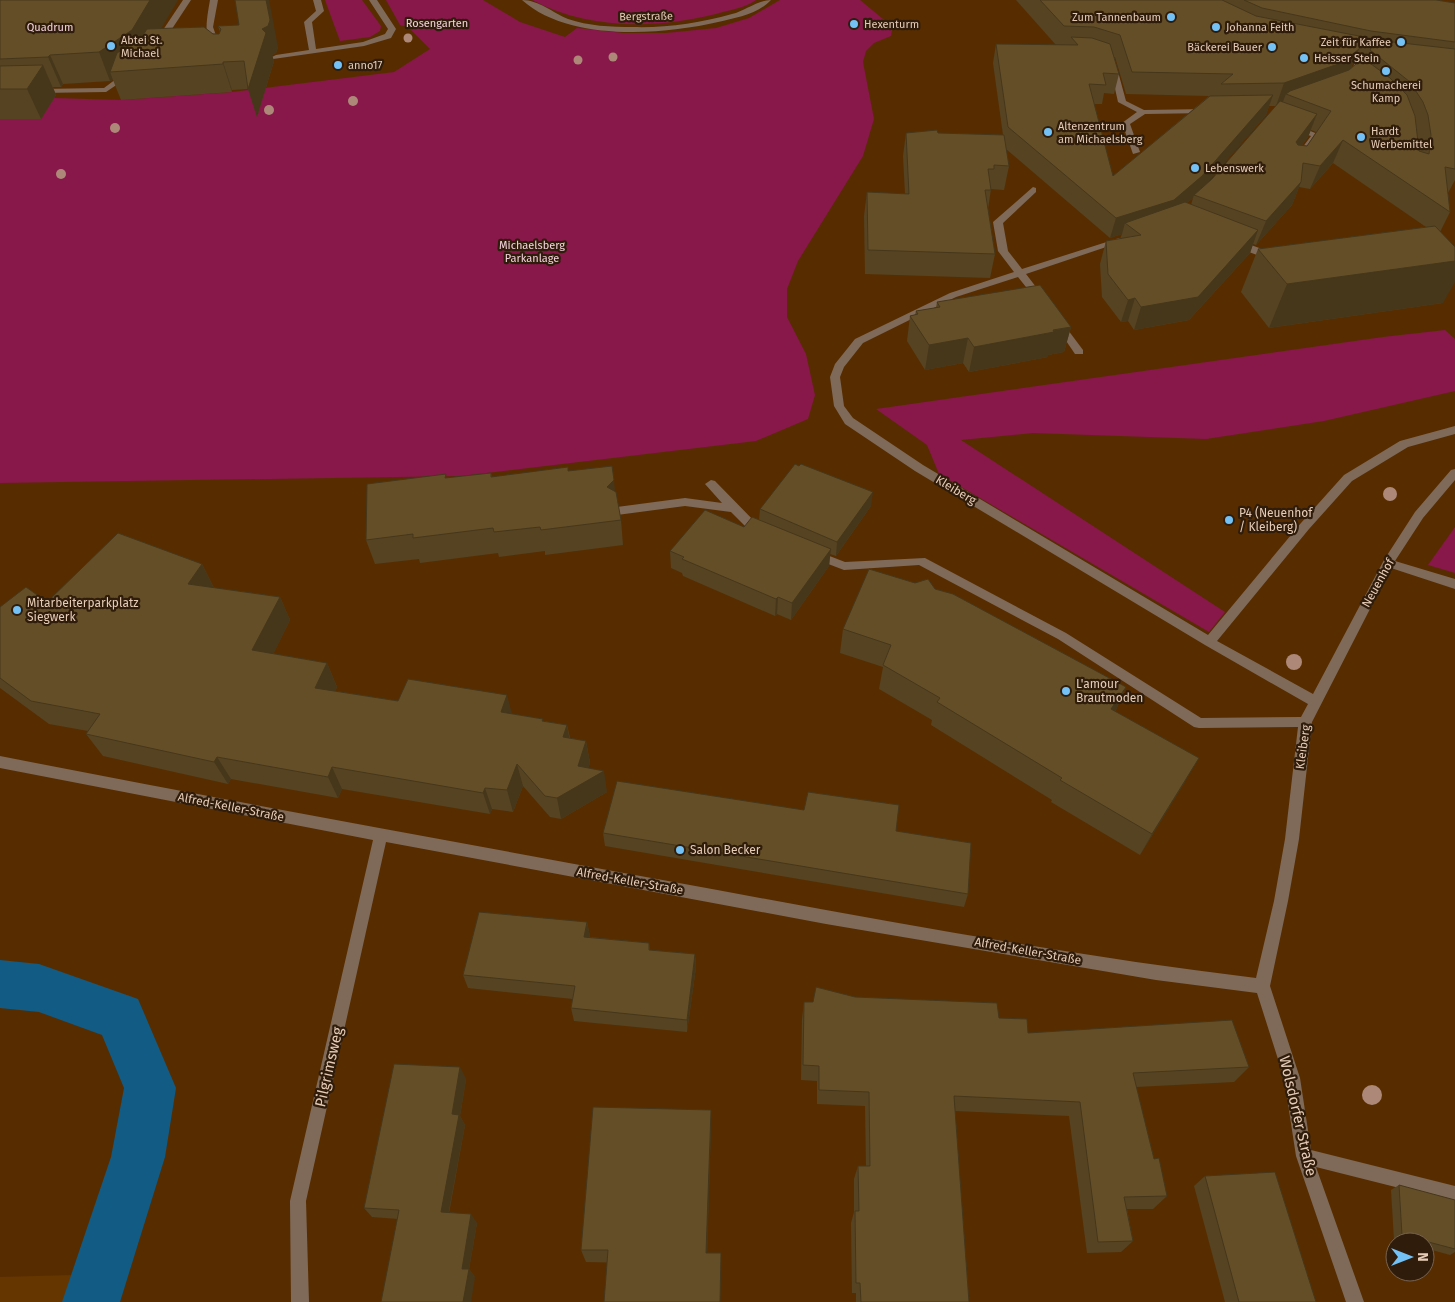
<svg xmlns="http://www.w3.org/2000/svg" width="1455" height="1302" viewBox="0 0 1455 1302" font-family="'Fira Sans',sans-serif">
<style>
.built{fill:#663600}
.green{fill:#871849}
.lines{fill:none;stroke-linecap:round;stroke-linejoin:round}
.canal{fill:#125b84;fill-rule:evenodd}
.minor{fill:#7f6a59;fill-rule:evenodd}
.tree{fill:#ad8879}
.wall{fill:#564322;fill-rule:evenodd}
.shaded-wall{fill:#46371b}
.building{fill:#644e27;stroke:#46371b}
.poi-dot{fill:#73c1f5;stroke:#2f1c0b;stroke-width:2}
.labels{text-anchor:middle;stroke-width:4.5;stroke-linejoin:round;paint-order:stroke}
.far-street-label{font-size:11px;fill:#e6ccb7;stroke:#2f1c0b}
.far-poi-label{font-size:11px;fill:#e6ccb7;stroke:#2f1c0b;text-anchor:start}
.far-park-label{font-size:11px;fill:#f4d3dc;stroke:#2f1c0b}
.street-label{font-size:12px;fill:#e6ccb7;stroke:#2f1c0b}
.poi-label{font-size:12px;fill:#e6ccb7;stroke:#2f1c0b;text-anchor:start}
.near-street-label{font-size:15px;fill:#e6ccb7;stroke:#2f1c0b}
</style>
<rect width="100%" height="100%" fill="#572d00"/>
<path class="built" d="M 108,1274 L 99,1302 L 0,1302 L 0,1277 Z"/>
<g class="green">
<path d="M 325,0 L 362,0 L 381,26 L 380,31 L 370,37 L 340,41 Z"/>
<path d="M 386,0 L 483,0 L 520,22 L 565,37 L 577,28 L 623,33 L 666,33 L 716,28 L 749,18 L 780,0 L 860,0 L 889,24 L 892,30 L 891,36 L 874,43 L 866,51 L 863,62 L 874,119 L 863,156 L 798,261 L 787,289 L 787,317 L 806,354 L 815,395 L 808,419 L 756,441 L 462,476 L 0,483 L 0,119 L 41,119 L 54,98 L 121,100 L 232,92 L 394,72 L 430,49 L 408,27 L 400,25 Z"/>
<path d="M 532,0 L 756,0 C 745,8 729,10 716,14 C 655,29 588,30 532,0 Z"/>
<path d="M 1445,330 L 1455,339 L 1455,391 L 1324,421 L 1206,439 L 1033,433 L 961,440 L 1225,612 L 1209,632 L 939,474 L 927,445 L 876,409 L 1383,337 Z"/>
<path d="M 1455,527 L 1455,573 L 1428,565 Z"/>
</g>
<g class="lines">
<path class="canal" d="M 0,960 L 39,964 L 138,999 L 176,1088 L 165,1157 L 120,1302 L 62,1302 L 111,1157 L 124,1088 L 102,1035 L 39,1012 L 0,1008 Z"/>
<g class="minor">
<path d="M 183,0 L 191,0 L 162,44 L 156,44 L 155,42 Z"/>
<path d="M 210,0 L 218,0 L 213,27 L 220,47 L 216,49 C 201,42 208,13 210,0 Z"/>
<path d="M 313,0 L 321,0 L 324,11 L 312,22 L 316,49 L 363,42 L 385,34 L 388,29 L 369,0 L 377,0 L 396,29 L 391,38 L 364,46 L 273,59 L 272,57 L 276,55 L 309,50 L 304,22 L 316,11 Z"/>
<path d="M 522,0 C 539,0 553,13 568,19 C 588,26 611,27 633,27 C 666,28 700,23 732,14 C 745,11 758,0 771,0 C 758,14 736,18 718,22 C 662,35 569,42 522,0 Z"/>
<path d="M 1359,55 L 1366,57 L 1356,77 L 1350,77 L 1349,75 Z"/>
<path d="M 1110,66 L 1117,68 L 1126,101 L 1144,110 L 1207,109 L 1211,111 L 1207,113 L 1145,114 L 1130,124 L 1140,152 L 1133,154 L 1122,123 L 1137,112 L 1118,102 Z"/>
<path d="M 124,73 L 131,75 L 106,92 L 39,93 L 35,91 L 39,89 L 104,88 Z"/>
<path d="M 1290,125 L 1296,125 L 1320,135 L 1309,150 L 1303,150 L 1302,148 L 1311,136 L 1290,129 Z"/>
<path d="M 1033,187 L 1036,188 L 1036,192 L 1003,223 L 1008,251 L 1022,269 L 1116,239 L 1119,238 L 1124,241 L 1026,274 L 1046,300 L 1044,302 L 1038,302 L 1018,277 L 956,297 L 863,343 L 844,367 L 840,377 L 844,406 L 853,418 L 923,465 L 1208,635 L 1301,523 L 1344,475 L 1400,441 L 1455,426 L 1455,434 L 1408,447 L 1352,481 L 1309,529 L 1217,641 L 1313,694 L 1384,560 L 1415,512 L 1451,470 L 1455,469 L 1455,480 L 1423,518 L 1395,561 L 1455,579 L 1455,589 L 1391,568 L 1312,722 L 1299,839 L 1288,901 L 1270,986 L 1300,1078 L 1311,1150 L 1455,1186 L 1455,1202 L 1316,1167 L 1364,1302 L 1346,1302 L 1296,1156 L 1284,1078 L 1257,993 L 1156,980 L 826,924 L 386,842 L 306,1201 L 309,1302 L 291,1302 L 290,1201 L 373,840 L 0,768 L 0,756 C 223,800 445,840 668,881 C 863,917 1059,954 1256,978 L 1274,901 L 1285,839 L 1298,727 L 1199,728 L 1194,727 L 1058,639 L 919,565 L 844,570 L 810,557 L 808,554 L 814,550 L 845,562 L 925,558 L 1066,633 L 1201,718 L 1301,717 L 1308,704 L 1205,645 L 915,471 L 845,424 L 834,406 L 830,377 L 835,364 L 855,339 L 950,293 L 1014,272 L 998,251 L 993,222 Z"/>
<path d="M 1235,239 L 1270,252 L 1276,252 L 1278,254 C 1266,263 1244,249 1232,244 L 1230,242 Z"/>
<path d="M 1059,321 L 1062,322 L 1083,350 L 1083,354 L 1075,354 L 1056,326 L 1056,322 Z"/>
<path d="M 711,480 L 715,481 L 759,526 L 765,528 L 767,531 L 765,534 L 761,535 L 751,532 L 731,512 L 685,506 L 617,515 L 611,511 L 617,507 L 685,498 L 722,503 L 705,484 Z"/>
</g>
</g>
<g class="tree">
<circle cx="408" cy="38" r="4.5"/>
<circle cx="613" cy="57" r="4.5"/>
<circle cx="578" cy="60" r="4.5"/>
<circle cx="353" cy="101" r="5"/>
<circle cx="269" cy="110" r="5"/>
<circle cx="115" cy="128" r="5"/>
<circle cx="61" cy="174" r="5"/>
<circle cx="1390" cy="494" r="7"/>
<circle cx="1294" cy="662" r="8"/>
<circle cx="1372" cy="1095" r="10"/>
</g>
<g class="wall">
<path d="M 0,0 L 161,29 L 219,34 L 220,32 L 218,26 L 278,47 L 276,53 L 272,55 L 274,61 L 257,117 L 248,89 L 232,90 L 232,92 L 121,100 L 113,80 L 110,81 L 63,84 L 61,87 L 53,87 L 56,95 L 41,119 L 0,119 Z"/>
<path d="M 1016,0 L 1436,0 L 1455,3 L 1455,180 L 1448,193 L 1450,212 L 1440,232 L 1443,303 L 1269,328 L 1241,292 L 1258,249 L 1426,227 L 1333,163 L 1310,189 L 1299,187 L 1292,205 L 1256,245 L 1253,244 L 1250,253 L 1189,320 L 1134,330 L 1128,321 L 1121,322 L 1102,297 L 1100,264 L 1106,241 L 1120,239 L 1122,234 L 1110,238 L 1006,149 L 1009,166 L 1004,190 L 991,189 L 988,209 L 995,254 L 990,278 L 865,274 L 864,216 L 867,192 L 905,194 L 903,156 L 906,133 L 1003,135 L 993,63 L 996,44 L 1056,45 ZM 1357,52 L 1368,54 L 1366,60 L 1351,68 ZM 1114,57 L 1115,57 L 1126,94 L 1209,96 L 1113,176 L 1094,104 L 1102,104 L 1104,93 L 1114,94 L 1119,74 ZM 1269,106 L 1276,106 L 1212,179 L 1203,187 L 1266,115 ZM 1311,130 L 1316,132 L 1307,146 L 1302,145 L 1308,137 ZM 1193,198 L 1191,205 L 1187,203 Z"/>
<path d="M 937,302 L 1071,327 L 1064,352 L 1048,355 L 1048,357 L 969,372 L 963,363 L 925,370 L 907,341 L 910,316 L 915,315 L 916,311 L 936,308 Z"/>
<path d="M 568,471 L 615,491 L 621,520 L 623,545 L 545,555 L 545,551 L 499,557 L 498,553 L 420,563 L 419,559 L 375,564 L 366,540 L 446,474 L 446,478 L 491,473 L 492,477 Z"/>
<path d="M 871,506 L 836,556 L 830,554 L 829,566 L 791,620 L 777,614 L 775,616 L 683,576 L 682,573 L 671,568 L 670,551 L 744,527 L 759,520 L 760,509 Z"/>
<path d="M 202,564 L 214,588 L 280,597 L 290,620 L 273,654 L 327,663 L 337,687 L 335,691 L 398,701 L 512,714 L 543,719 L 543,721 L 567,725 L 570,738 L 586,741 L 590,763 L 588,768 L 607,792 L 561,819 L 550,817 L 523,786 L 513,812 L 492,809 L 490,814 L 342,789 L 338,798 L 231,779 L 228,784 L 103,756 L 86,734 L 88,731 L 49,724 L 0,688 L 0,607 L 47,602 Z"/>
<path d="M 935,589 L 1126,687 L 1115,712 L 1186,780 L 1140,855 L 1051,802 L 1052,800 L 931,725 L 932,720 L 879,689 L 883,667 L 840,653 L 843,629 Z"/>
<path d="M 896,831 L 968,894 L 964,907 L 605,846 L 603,833 Z"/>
<path d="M 587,922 L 590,937 L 649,943 L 650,950 L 695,954 L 696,967 L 687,1032 L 574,1021 L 571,1008 L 573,999 L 468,988 L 463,975 Z"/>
<path d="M 855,997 L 999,1018 L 1028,1033 L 1249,1067 L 1234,1082 L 1136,1087 L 1154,1159 L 1167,1196 L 1153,1209 L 1127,1209 L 1133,1241 L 1121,1252 L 1087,1253 L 1069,1116 L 955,1111 L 969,1302 L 856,1302 L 856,1293 L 852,1293 L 851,1223 L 854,1212 L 854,1179 L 858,1166 L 866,1166 L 865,1106 L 817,1104 L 817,1081 L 801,1080 L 802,1019 L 804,1002 L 813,1002 Z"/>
<path d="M 466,1079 L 460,1116 L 465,1125 L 449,1213 L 477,1223 L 469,1269 L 475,1277 L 398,1219 L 372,1217 L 364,1208 Z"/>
<path d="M 711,1110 L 711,1125 L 707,1253 L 721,1265 L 586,1262 L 581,1250 Z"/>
<path d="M 1205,1176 L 1316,1302 L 1225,1302 L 1194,1186 Z"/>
<path d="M 1399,1185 L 1455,1204 L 1455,1252 L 1450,1255 L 1425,1248 L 1425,1242 L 1403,1242 L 1394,1240 L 1391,1190 Z"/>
</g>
<g class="shaded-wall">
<path d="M 150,0 L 178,0 L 143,59 L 110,72 L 113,80 L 110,81 L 99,52 Z"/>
<path d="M 266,0 L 269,0 L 278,47 L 276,53 L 272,55 L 274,61 L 257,117 L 248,89 L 262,29 Z"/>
<path d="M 1359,49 L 1349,72 L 1286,94 L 1282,104 L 1276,106 L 1284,83 Z"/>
<path d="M 50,55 L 63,84 L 61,87 L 48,57 Z"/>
<path d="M 223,62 L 232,90 L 232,92 L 223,64 Z"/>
<path d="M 43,65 L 56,95 L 41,119 L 27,89 Z"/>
<path d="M 1273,95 L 1266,115 L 1196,196 L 1194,195 L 1193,198 L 1168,220 L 1125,223 L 1122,234 L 1110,238 L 1116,218 Z"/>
<path d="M 1317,114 L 1308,137 L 1287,165 L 1296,142 Z"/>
<path d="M 1343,140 L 1333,163 L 1310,189 L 1320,166 Z"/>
<path d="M 1301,182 L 1292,205 L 1256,245 L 1266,221 Z"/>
<path d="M 1258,230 L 1250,253 L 1189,320 L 1134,330 L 1141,307 Z"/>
<path d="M 1455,261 L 1455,282 L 1443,303 L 1269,328 L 1287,284 Z"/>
<path d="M 1135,298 L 1128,321 L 1121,322 L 1128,300 Z"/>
<path d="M 1071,327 L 1064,352 L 1048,355 L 1048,357 L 969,372 L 974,347 Z"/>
<path d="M 968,338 L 963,363 L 925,370 L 929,345 Z"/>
<path d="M 614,480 L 616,505 L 607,487 Z"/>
<path d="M 873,492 L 871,506 L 836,556 L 837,542 Z"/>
<path d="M 831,549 L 829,566 L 791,620 L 792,603 Z"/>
<path d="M 202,564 L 214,588 L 188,584 Z"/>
<path d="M 280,597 L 290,620 L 264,673 L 252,650 Z"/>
<path d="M 778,597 L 777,614 L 775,616 L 776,599 Z"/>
<path d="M 327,663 L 337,687 L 325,711 L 315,688 Z"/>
<path d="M 1126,687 L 1116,710 L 1101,732 L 1111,709 Z"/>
<path d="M 507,695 L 513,718 L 501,712 Z"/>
<path d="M 567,725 L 571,748 L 563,737 Z"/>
<path d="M 586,741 L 590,763 L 584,782 L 604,771 L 607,792 L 561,819 L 557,798 L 578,766 Z"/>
<path d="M 217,757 L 231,779 L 228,784 L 214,762 Z"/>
<path d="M 1199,758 L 1186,780 L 1140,855 L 1152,834 Z"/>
<path d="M 517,764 L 523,786 L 513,812 L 507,790 Z"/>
<path d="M 332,767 L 342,789 L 338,798 L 328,777 Z"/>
<path d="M 485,788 L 492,809 L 490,814 L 483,793 Z"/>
<path d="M 587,922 L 590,936 L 587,950 L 584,937 Z"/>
<path d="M 695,954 L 696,967 L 687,1032 L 687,1020 Z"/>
<path d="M 460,1067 L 466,1079 L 460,1116 L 465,1125 L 447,1221 L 441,1212 L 452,1114 Z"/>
<path d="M 711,1110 L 711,1125 L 707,1265 L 706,1253 Z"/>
<path d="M 471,1214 L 477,1223 L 469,1269 L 475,1277 L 471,1302 L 463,1302 L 462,1269 Z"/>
</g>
<g class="building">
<path d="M 0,0 L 150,0 L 132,30 L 99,52 L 50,55 L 48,57 L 0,59 Z"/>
<path d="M 235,0 L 266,0 L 270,20 L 268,26 L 262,29 L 266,33 L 248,89 L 244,61 L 223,62 L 223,64 L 110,72 L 117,53 L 141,38 L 147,29 L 204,27 L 213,34 L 219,34 L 221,29 L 218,26 L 239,25 Z"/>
<path d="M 1040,0 L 1222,0 L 1256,16 L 1364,37 L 1359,49 L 1341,63 L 1284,83 L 1221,84 L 1233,74 L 1132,72 L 1120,35 L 1094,27 L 1064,26 Z"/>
<path d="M 1244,0 L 1436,0 L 1455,3 L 1455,42 L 1371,31 L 1262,8 Z"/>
<path d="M 1071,37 L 1092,38 L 1110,44 L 1119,74 L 1103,73 L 1106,85 L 1089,84 L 1113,176 L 1210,96 L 1273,95 L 1202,176 L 1174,200 L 1116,218 L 1008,127 L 996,44 L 1078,45 Z"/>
<path d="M 1375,40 L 1455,49 L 1455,169 L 1445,167 L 1450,212 L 1343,140 L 1320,166 L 1303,163 L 1301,182 L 1266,221 L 1194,195 L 1212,179 L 1280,101 L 1317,114 L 1296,142 L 1298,145 L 1307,146 L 1331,111 L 1286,94 L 1290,91 L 1349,70 L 1363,58 L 1390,78 L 1407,95 L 1415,116 L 1419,151 L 1429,154 L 1431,135 L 1428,115 L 1423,102 L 1410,82 L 1370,50 Z"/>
<path d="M 43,65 L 27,89 L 0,89 L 0,66 Z"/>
<path d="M 937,130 L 938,133 L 1004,135 L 1009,166 L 994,165 L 994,169 L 988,169 L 991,190 L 985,190 L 995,254 L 868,250 L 867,192 L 909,194 L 906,133 Z"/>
<path d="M 1185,202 L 1258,230 L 1198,297 L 1141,307 L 1135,298 L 1128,300 L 1108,274 L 1106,241 L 1141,235 L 1125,223 Z"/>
<path d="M 1435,226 L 1455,247 L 1455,261 L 1287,284 L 1258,249 Z"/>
<path d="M 1040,285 L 1071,327 L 1053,330 L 1054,332 L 974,347 L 968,338 L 929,345 L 910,316 L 918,314 L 916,311 L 940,307 L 937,302 Z"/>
<path d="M 795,464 L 799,466 L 801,464 L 873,492 L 837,542 L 760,509 Z"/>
<path d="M 612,466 L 614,480 L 607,487 L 616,492 L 621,520 L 541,530 L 540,527 L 494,532 L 493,528 L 413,538 L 413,534 L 366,540 L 367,484 L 446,474 L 445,478 L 491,473 L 491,477 L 568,467 L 568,471 Z"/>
<path d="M 705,510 L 744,527 L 752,517 L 831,549 L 792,603 L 778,597 L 776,599 L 682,559 L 684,557 L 670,551 Z"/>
<path d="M 118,533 L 202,564 L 188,584 L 280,597 L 252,650 L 327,663 L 315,688 L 398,701 L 408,679 L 507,695 L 501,712 L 543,719 L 542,721 L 567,725 L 563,737 L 586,741 L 578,766 L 604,771 L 557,798 L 545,796 L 517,764 L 507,790 L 485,788 L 483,793 L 332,767 L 328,777 L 217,757 L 214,762 L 86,734 L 100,714 L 31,701 L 0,678 L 0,607 L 26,587 L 47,602 Z"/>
<path d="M 869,569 L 915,583 L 928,579 L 935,589 L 953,594 L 1126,687 L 1111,709 L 1199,758 L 1152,834 L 1060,780 L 1062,778 L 937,702 L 940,698 L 883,665 L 891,645 L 843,629 Z"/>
<path d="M 617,781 L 804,810 L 808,792 L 899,805 L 896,831 L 971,843 L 968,894 L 603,833 Z"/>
<path d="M 479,912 L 587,922 L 584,937 L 649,943 L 649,950 L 695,954 L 687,1020 L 571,1008 L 575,986 L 463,975 Z"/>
<path d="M 816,987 L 855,997 L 997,1003 L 999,1018 L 1027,1019 L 1028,1033 L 1232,1020 L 1249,1067 L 1133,1073 L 1154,1159 L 1159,1158 L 1167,1196 L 1124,1197 L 1133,1241 L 1098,1242 L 1080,1102 L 954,1096 L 969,1302 L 861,1302 L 860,1283 L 856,1283 L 855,1211 L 859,1211 L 858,1166 L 870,1166 L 869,1092 L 819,1090 L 819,1066 L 803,1065 L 804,1002 L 813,1002 Z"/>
<path d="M 394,1064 L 460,1067 L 452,1114 L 459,1115 L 441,1212 L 471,1214 L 462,1269 L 469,1269 L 463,1302 L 381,1302 L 399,1210 L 364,1208 Z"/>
<path d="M 593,1107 L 711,1110 L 706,1253 L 721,1253 L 720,1302 L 604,1302 L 608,1250 L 581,1250 Z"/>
<path d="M 1275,1172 L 1316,1302 L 1239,1302 L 1205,1176 Z"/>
<path d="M 1399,1185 L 1455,1200 L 1455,1249 L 1402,1235 Z"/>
</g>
<g class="poi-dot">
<circle cx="1171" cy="17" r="5"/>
<circle cx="854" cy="24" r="5"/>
<circle cx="1216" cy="27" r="5"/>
<circle cx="1401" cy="42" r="5"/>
<circle cx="111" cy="46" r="5"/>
<circle cx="1272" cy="47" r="5"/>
<circle cx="1304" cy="58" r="5"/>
<circle cx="338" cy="65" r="5"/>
<circle cx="1386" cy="71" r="5"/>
<circle cx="1048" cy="132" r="5"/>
<circle cx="1361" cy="137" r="5"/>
<circle cx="1195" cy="168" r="5"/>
<circle cx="1229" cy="520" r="5"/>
<circle cx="17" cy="610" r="5"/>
<circle cx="1066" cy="691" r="5"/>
<circle cx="680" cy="850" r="5"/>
</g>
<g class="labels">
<g class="far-street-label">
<text transform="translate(646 16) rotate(-1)" y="4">Bergstraße</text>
</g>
<g class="far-poi-label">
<text x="1161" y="21" text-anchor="end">Zum Tannenbaum</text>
<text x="864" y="28">Hexenturm</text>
<text x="1226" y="31">Johanna Feith</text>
<text x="121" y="44">Abtei St.<tspan x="121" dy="13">Michael</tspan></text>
<text x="1391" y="46" text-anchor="end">Zeit für Kaffee</text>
<text x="1262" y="51" text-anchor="end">Bäckerei Bauer</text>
<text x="1314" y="62">Heisser Stein</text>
<text x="348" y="69">anno17</text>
<text x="1386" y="89" text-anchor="middle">Schumacherei<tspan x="1386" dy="13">Kamp</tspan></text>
<text x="1058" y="130">Altenzentrum<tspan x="1058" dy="13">am Michaelsberg</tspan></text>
<text x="1371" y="135">Hardt<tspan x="1371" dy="13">Werbemittel</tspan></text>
<text x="1205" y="172">Lebenswerk</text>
</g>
<g class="far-park-label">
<text x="437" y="27">Rosengarten</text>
<text x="50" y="31">Quadrum</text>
<text x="532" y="249">Michaelsberg<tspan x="532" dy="13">Parkanlage</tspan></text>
</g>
<g class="street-label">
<text transform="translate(956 490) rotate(31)" y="4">Kleiberg</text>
<text transform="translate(1378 583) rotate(-61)" y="4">Neuenhof</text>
<text transform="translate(1303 747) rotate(-82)" y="4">Kleiberg</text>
<text transform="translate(231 807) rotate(11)" y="4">Alfred-Keller-Straße</text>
<text transform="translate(630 881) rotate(10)" y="4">Alfred-Keller-Straße</text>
<text transform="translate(1028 951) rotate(10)" y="4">Alfred-Keller-Straße</text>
</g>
<g class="poi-label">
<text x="1239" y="517">P4 (Neuenhof<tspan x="1239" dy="14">/ Kleiberg)</tspan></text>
<text x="27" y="607">Mitarbeiterparkplatz<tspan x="27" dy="14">Siegwerk</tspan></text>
<text x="1076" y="688">L'amour<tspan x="1076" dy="14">Brautmoden</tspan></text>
<text x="690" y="854">Salon Becker</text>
</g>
<g class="near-street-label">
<text transform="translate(329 1067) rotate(-77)" y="5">Pilgrimsweg</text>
<text transform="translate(1298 1116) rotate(77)" y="5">Wolsdorfer Straße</text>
</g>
</g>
<g transform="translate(1410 1257) rotate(90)"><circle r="24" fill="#2f1c0b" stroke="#786250"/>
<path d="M0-4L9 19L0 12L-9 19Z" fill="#73c1f5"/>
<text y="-8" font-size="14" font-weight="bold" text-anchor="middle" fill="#e6ccb7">N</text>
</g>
</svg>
